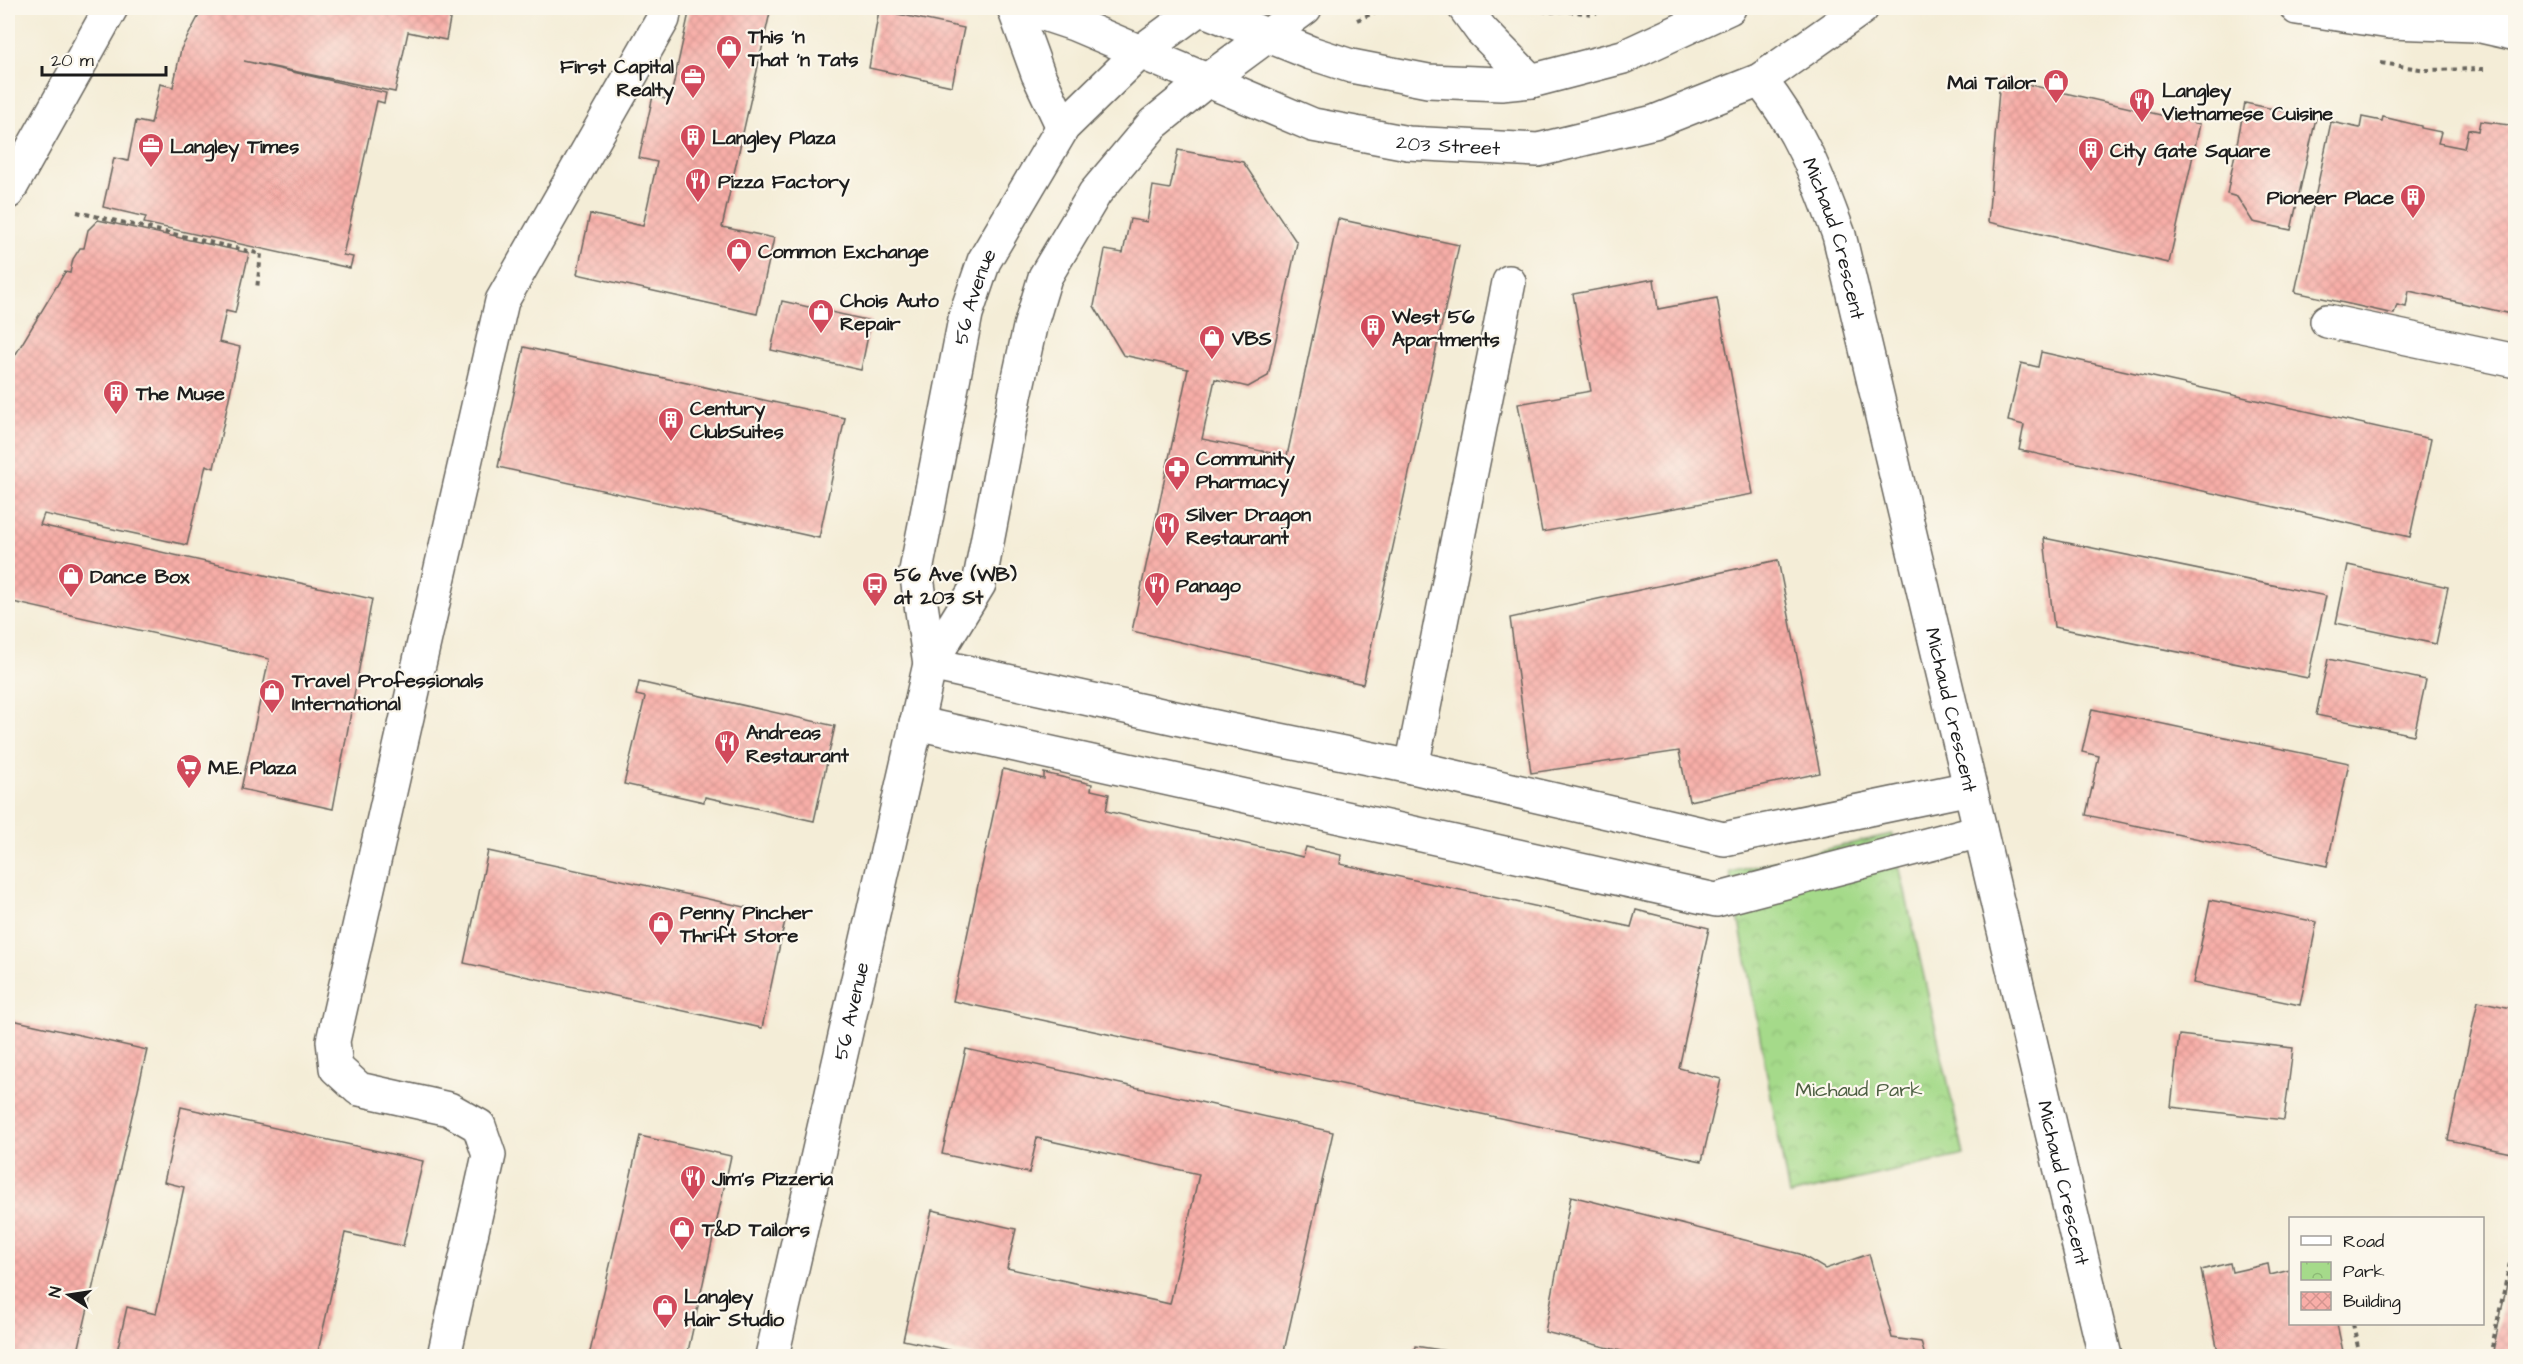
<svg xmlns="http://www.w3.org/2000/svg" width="2523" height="1364" viewBox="0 0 2523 1364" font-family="'Architects Daughter',sans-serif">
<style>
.park{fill:url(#park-crowns);stroke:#607b53;stroke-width:1.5}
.building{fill:url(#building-cross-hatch)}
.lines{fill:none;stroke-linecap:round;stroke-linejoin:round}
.minor-casing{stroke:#68655d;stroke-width:36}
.major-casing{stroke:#68655d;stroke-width:36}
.path{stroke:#68655d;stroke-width:4;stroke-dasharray:4.5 4.5;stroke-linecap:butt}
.minor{stroke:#fff;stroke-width:33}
.major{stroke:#fff;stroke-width:33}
.labels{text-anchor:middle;stroke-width:4.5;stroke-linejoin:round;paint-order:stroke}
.poi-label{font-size:20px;font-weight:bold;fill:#1c1c1c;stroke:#fbf7ec;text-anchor:start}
.street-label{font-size:20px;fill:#1c1c1c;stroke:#fbf7ec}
.park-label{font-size:20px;fill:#4c5e42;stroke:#fbf7ec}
</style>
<defs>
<pattern id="park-crowns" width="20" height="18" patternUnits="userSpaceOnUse" patternTransform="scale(1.5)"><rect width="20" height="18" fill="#a5da8a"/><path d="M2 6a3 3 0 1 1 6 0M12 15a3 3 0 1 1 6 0" fill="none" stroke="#8dba76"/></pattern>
<pattern id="building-cross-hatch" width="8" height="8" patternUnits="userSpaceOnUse" patternTransform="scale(1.5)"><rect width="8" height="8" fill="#f8aea8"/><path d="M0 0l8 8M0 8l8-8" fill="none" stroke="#d49590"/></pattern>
</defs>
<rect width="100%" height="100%" fill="#fbf7ec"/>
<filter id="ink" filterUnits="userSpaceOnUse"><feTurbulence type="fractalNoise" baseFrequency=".0167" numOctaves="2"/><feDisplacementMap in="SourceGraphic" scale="12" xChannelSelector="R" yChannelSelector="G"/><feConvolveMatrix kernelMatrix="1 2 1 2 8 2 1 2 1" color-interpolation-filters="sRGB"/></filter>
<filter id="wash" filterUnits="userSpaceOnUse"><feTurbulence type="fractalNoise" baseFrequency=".008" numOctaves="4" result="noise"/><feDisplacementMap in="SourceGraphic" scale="24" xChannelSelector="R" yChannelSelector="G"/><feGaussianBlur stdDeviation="1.35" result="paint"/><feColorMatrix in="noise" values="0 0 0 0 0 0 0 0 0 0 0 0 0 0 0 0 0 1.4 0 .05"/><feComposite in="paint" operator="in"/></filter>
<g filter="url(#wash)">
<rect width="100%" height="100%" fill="#f4edd7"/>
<path class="park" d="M 1892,834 L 1964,1155 L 1789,1195 L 1730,872 Z"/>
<g id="blocks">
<g class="building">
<path d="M 203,8 L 452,9 L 446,40 L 408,32 L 395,92 L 244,61 L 386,93 L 384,103 L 377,101 L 343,255 L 353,257 L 350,268 L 144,223 L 146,217 L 103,207 L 114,158 L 128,161 L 136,121 L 151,124 L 160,84 L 173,87 L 181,49 Z"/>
<path d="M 690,8 L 771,8 L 722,227 L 774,238 L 757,314 L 577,274 L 590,214 L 643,226 L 657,162 L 639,158 L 653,96 L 670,100 Z"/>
<path d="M 879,10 L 964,28 L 952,86 L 869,68 Z"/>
<path d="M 2000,78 L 2200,124 L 2169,263 L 1988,222 Z"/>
<path d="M 2245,103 L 2316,118 L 2291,230 L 2253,222 L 2237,197 L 2227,194 Z"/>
<path d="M 2362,117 L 2382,121 L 2383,117 L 2421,126 L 2421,128 L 2441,132 L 2438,143 L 2464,148 L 2468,129 L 2478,131 L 2480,121 L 2516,126 L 2516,315 L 2409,291 L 2406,307 L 2397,305 L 2394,314 L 2295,292 L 2331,122 L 2360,128 Z"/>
<path d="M 1178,150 L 1243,162 L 1297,243 L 1268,376 L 1248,387 L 1215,379 L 1202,439 L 1287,456 L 1338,219 L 1459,245 L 1363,684 L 1132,631 L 1188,369 L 1123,355 L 1094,306 L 1105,250 L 1123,253 L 1130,219 L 1147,222 L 1153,186 L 1170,189 Z"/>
<path d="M 98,220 L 249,253 L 235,313 L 226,311 L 219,342 L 240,347 L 214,468 L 206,465 L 187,545 L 44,514 L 40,525 L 372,599 L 333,809 L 241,789 L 269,659 L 8,601 L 8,367 L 65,272 L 70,273 L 73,259 L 80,248 L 84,248 L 88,230 Z"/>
<path d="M 1654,279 L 1658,309 L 1717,298 L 1753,494 L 1542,532 L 1518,404 L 1591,391 L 1573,294 Z"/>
<path d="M 782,301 L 871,321 L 861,370 L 771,350 Z"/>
<path d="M 524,347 L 845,418 L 819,538 L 498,467 Z"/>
<path d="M 2041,352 L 2431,439 L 2410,537 L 2019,450 L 2024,425 L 2008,421 L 2021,363 L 2038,367 Z"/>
<path d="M 2044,538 L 2326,596 L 2308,678 L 2054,627 Z"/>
<path d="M 1778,560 L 1820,773 L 1689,801 L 1679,751 L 1531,773 L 1510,618 Z"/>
<path d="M 2348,565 L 2448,587 L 2436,644 L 2336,623 Z"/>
<path d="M 2328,659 L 2426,680 L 2414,735 L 2316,715 Z"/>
<path d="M 639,682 L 835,726 L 814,821 L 705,797 L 704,802 L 624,784 L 645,697 L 636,695 Z"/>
<path d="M 2092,709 L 2349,763 L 2327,866 L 2086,815 L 2099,756 L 2082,752 Z"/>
<path d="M 1003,769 L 1044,779 L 1044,773 L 1092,784 L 1091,790 L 1109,794 L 1106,811 L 1303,857 L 1306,847 L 1341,855 L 1340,864 L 1631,927 L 1636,910 L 1709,928 L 1679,1068 L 1721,1079 L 1702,1161 L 953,1001 Z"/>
<path d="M 488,851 L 786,916 L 762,1028 L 464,963 Z"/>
<path d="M 2210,900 L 2317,922 L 2300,1005 L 2193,983 Z"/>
<path d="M 2478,1001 L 2516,1009 L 2516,1154 L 2448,1140 Z"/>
<path d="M 8,1019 L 147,1050 L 77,1356 L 8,1356 Z"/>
<path d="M 2179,1035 L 2293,1048 L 2284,1120 L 2171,1107 Z"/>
<path d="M 966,1049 L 1333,1132 L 1283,1356 L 976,1356 L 903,1340 L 932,1210 L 1016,1229 L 1007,1268 L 1170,1304 L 1199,1174 L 1037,1138 L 1029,1173 L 942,1154 Z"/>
<path d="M 181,1107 L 423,1161 L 403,1246 L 345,1233 L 317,1356 L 116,1356 L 127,1307 L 156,1314 L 184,1187 L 164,1182 Z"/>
<path d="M 640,1136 L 731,1156 L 687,1356 L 589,1356 Z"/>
<path d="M 1571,1196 L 1800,1254 L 1825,1269 L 1869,1254 L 1892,1338 L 1921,1342 L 1925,1356 L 1641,1356 L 1545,1332 Z"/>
<path d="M 2514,1250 L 2516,1356 L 2492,1356 Z"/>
<path d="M 2230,1263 L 2232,1272 L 2268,1264 L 2270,1275 L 2290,1270 L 2290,1324 L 2337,1324 L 2344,1356 L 2219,1356 L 2201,1270 Z"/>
<path d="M 1415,1346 L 1472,1355 L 1472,1356 L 1413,1356 Z"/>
</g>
</g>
</g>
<g filter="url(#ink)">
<use href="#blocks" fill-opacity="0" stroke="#68655d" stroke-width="1.5"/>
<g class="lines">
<defs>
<g id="minor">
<path id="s1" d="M 1760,80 C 1800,130 1817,175 1839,235 L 2105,1356"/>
<path d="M 1509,282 L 1412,767 L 1724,839 L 1970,788"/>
<path d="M 2327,321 L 2516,361"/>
<path d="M 930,664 L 1230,730 L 1412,767"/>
<path d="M 916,723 L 1716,900 L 1980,831"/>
<path d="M 444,1356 L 489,1155 L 479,1126 L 449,1109 L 359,1089 L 336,1068 L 333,1041 L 502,301 L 663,19 L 665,8"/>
</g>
<g id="major">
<path d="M 1014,8 L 1038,74 L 1063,127"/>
<path id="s2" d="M 1026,8 L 1074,24 L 1313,125 L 1408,143 L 1538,150 L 1654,122 L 1760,80 L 1862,8"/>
<path d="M 1199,8 L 1311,53 L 1351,66 L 1428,81 L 1501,84 L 1531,81 L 1623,57 L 1729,8"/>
<path d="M 1465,8 L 1481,30 L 1531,81"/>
<path d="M 2297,8 L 2390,22 L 2476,25"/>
<path d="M 2457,16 L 2476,25 L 2516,34"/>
<path d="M 8,192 L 111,8"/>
<path id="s3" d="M 930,664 L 916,571 L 966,314 L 984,261 L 1063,127 L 1139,53 L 1200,8"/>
<path id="s4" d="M 772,1356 L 930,664 L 979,584 L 1015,396 L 1030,327 L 1045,277 L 1095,193 L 1153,124 L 1206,81 L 1305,8"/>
</g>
</defs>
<use href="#minor" class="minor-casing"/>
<use href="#major" class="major-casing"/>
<g class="path">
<path d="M 1524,8 L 1549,12 L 1565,11 L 1593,14 L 1609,8"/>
<path d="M 1357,20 L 1385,8"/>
<path d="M 2381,63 L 2426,70 L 2484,69"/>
<path d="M 77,212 L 261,254 L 257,289"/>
<path d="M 2353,1324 L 2360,1356"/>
<path d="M 2490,1356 L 2516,1235"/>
</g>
<use href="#minor" class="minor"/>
<use href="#major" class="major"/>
</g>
</g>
<defs>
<symbol id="shop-pin" viewBox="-11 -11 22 30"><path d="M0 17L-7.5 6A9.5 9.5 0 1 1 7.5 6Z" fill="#d1495b" stroke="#fbf7ec"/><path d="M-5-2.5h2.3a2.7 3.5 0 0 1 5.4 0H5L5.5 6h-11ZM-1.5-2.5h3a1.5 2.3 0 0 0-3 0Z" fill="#fff"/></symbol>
<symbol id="office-pin" viewBox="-11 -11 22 30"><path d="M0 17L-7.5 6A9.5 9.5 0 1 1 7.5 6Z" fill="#d1495b" stroke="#fbf7ec"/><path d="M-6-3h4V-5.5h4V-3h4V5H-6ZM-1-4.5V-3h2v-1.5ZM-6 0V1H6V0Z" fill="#fff"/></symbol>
<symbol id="restaurant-pin" viewBox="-11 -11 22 30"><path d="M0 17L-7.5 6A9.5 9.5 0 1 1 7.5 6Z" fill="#d1495b" stroke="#fbf7ec"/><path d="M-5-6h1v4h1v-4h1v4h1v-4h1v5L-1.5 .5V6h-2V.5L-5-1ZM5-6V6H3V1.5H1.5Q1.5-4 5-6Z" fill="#fff"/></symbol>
<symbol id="building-pin" viewBox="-11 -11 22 30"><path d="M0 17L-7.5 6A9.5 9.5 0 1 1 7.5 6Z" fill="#d1495b" stroke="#fbf7ec"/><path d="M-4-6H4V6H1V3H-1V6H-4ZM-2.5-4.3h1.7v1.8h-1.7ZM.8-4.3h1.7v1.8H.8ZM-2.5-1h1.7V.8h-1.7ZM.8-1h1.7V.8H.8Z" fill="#fff"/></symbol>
<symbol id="pharmacy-pin" viewBox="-11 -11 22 30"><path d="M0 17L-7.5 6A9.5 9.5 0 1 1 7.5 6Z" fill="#d1495b" stroke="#fbf7ec"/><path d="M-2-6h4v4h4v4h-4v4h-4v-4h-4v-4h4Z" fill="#fff"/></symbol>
<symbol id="bus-pin" viewBox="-11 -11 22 30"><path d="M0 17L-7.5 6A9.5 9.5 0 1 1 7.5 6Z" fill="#d1495b" stroke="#fbf7ec"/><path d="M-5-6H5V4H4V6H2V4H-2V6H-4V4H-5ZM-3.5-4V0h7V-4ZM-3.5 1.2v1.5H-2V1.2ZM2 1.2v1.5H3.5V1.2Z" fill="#fff"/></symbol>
<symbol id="supermarket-pin" viewBox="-11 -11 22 30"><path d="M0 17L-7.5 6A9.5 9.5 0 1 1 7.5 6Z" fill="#d1495b" stroke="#fbf7ec"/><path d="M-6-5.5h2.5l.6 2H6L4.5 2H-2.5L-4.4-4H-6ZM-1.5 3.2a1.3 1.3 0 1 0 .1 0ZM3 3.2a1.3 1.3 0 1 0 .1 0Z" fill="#fff"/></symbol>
</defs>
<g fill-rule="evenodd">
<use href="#shop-pin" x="714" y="33" width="30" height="40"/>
<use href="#office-pin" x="678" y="62" width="30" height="40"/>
<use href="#shop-pin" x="2041" y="67" width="30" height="40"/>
<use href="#restaurant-pin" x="2127" y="86" width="30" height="40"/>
<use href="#building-pin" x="678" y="122" width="30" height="40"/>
<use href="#office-pin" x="136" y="131" width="30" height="40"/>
<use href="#building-pin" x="2076" y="135" width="30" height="40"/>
<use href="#restaurant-pin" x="683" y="166" width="30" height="40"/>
<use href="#building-pin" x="2398" y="182" width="30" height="40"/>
<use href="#shop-pin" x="724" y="236" width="30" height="40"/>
<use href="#shop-pin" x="806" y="297" width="30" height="40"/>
<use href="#building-pin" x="1358" y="312" width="30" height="40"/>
<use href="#shop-pin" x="1197" y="323" width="30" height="40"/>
<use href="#building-pin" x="101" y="378" width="30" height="40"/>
<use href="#building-pin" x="656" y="405" width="30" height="40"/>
<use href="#pharmacy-pin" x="1162" y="454" width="30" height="40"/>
<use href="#restaurant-pin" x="1152" y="510" width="30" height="40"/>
<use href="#shop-pin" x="56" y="561" width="30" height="40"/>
<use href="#bus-pin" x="860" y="570" width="30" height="40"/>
<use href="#restaurant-pin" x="1142" y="570" width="30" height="40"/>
<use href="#shop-pin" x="257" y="677" width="30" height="40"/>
<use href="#restaurant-pin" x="712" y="728" width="30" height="40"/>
<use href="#supermarket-pin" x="174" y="752" width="30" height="40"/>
<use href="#shop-pin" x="646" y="909" width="30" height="40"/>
<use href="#restaurant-pin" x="678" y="1163" width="30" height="40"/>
<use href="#shop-pin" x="667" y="1214" width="30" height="40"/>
<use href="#shop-pin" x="650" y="1292" width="30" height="40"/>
</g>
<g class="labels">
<g class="poi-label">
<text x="748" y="43">This 'n<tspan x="748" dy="23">That 'n Tats</tspan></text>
<text x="674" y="73" text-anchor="end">First Capital<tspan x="674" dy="23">Realty</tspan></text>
<text x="2036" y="89" text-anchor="end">Mai Tailor</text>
<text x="2162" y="97">Langley<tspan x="2162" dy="23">Vietnamese Cuisine</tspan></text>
<text x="712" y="144">Langley Plaza</text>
<text x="170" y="153">Langley Times</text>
<text x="2110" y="157">City Gate Square</text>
<text x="718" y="188">Pizza Factory</text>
<text x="2394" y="204" text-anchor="end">Pioneer Place</text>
<text x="758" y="258">Common Exchange</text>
<text x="840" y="307">Chois Auto<tspan x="840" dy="23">Repair</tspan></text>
<text x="1392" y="323">West 56<tspan x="1392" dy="23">Apartments</tspan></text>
<text x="1232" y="345">VBS</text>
<text x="136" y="400">The Muse</text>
<text x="690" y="415">Century<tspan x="690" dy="23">ClubSuites</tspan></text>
<text x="1196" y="465">Community<tspan x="1196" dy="23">Pharmacy</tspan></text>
<text x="1186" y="521">Silver Dragon<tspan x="1186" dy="23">Restaurant</tspan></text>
<text x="894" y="581">56 Ave (WB)<tspan x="894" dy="23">at 203 St</tspan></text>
<text x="90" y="583">Dance Box</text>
<text x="1176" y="592">Panago</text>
<text x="292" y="687">Travel Professionals<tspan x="292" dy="23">International</tspan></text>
<text x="746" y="739">Andreas<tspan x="746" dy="23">Restaurant</tspan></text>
<text x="208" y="774">M.E. Plaza</text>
<text x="680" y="919">Penny Pincher<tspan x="680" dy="23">Thrift Store</tspan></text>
<text x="712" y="1185">Jim's Pizzeria</text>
<text x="702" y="1236">T&amp;D Tailors</text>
<text x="684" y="1303">Langley<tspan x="684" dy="23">Hair Studio</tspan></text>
</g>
<g class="street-label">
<text dy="7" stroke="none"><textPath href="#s2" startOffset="447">203 Street</textPath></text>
<text dy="7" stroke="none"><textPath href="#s1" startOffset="177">Michaud Crescent</textPath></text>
<text dy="7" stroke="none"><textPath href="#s3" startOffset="375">56 Avenue</textPath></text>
<text dy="7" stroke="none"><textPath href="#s1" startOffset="663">Michaud Crescent</textPath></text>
<text dy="7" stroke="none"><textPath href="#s4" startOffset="354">56 Avenue</textPath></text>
<text dy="7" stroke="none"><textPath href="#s1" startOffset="1149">Michaud Crescent</textPath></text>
</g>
<g class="park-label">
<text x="1859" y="1096">Michaud Park</text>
</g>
</g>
<rect width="2523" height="1364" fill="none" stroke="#fbf7ec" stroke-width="30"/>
<rect x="2289" y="1217" width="195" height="108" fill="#fbf7ec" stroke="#a29f99" stroke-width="1.5"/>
<rect x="2301" y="1236" width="30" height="9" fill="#ffffff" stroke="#a29f99" stroke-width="1.5"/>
<text x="2343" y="1247" font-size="18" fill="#1c1c1c">Road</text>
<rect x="2301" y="1262" width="30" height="18" fill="url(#park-crowns)" stroke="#a29f99" stroke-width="1.5"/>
<text x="2343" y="1277" font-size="18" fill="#1c1c1c">Park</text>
<rect x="2301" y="1292" width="30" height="18" fill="url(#building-cross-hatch)" stroke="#a29f99" stroke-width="1.5"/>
<text x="2343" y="1307" font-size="18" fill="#1c1c1c">Building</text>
<g transform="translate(69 1295) rotate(282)" stroke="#fbf7ec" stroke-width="4.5" paint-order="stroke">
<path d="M0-4.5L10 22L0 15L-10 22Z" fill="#1c1c1c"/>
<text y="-9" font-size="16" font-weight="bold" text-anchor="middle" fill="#1c1c1c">N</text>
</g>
<path d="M42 66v9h124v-9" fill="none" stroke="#1c1c1c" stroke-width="3"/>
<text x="51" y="66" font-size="18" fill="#1c1c1c" stroke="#fbf7ec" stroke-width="4.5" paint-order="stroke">20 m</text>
</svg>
